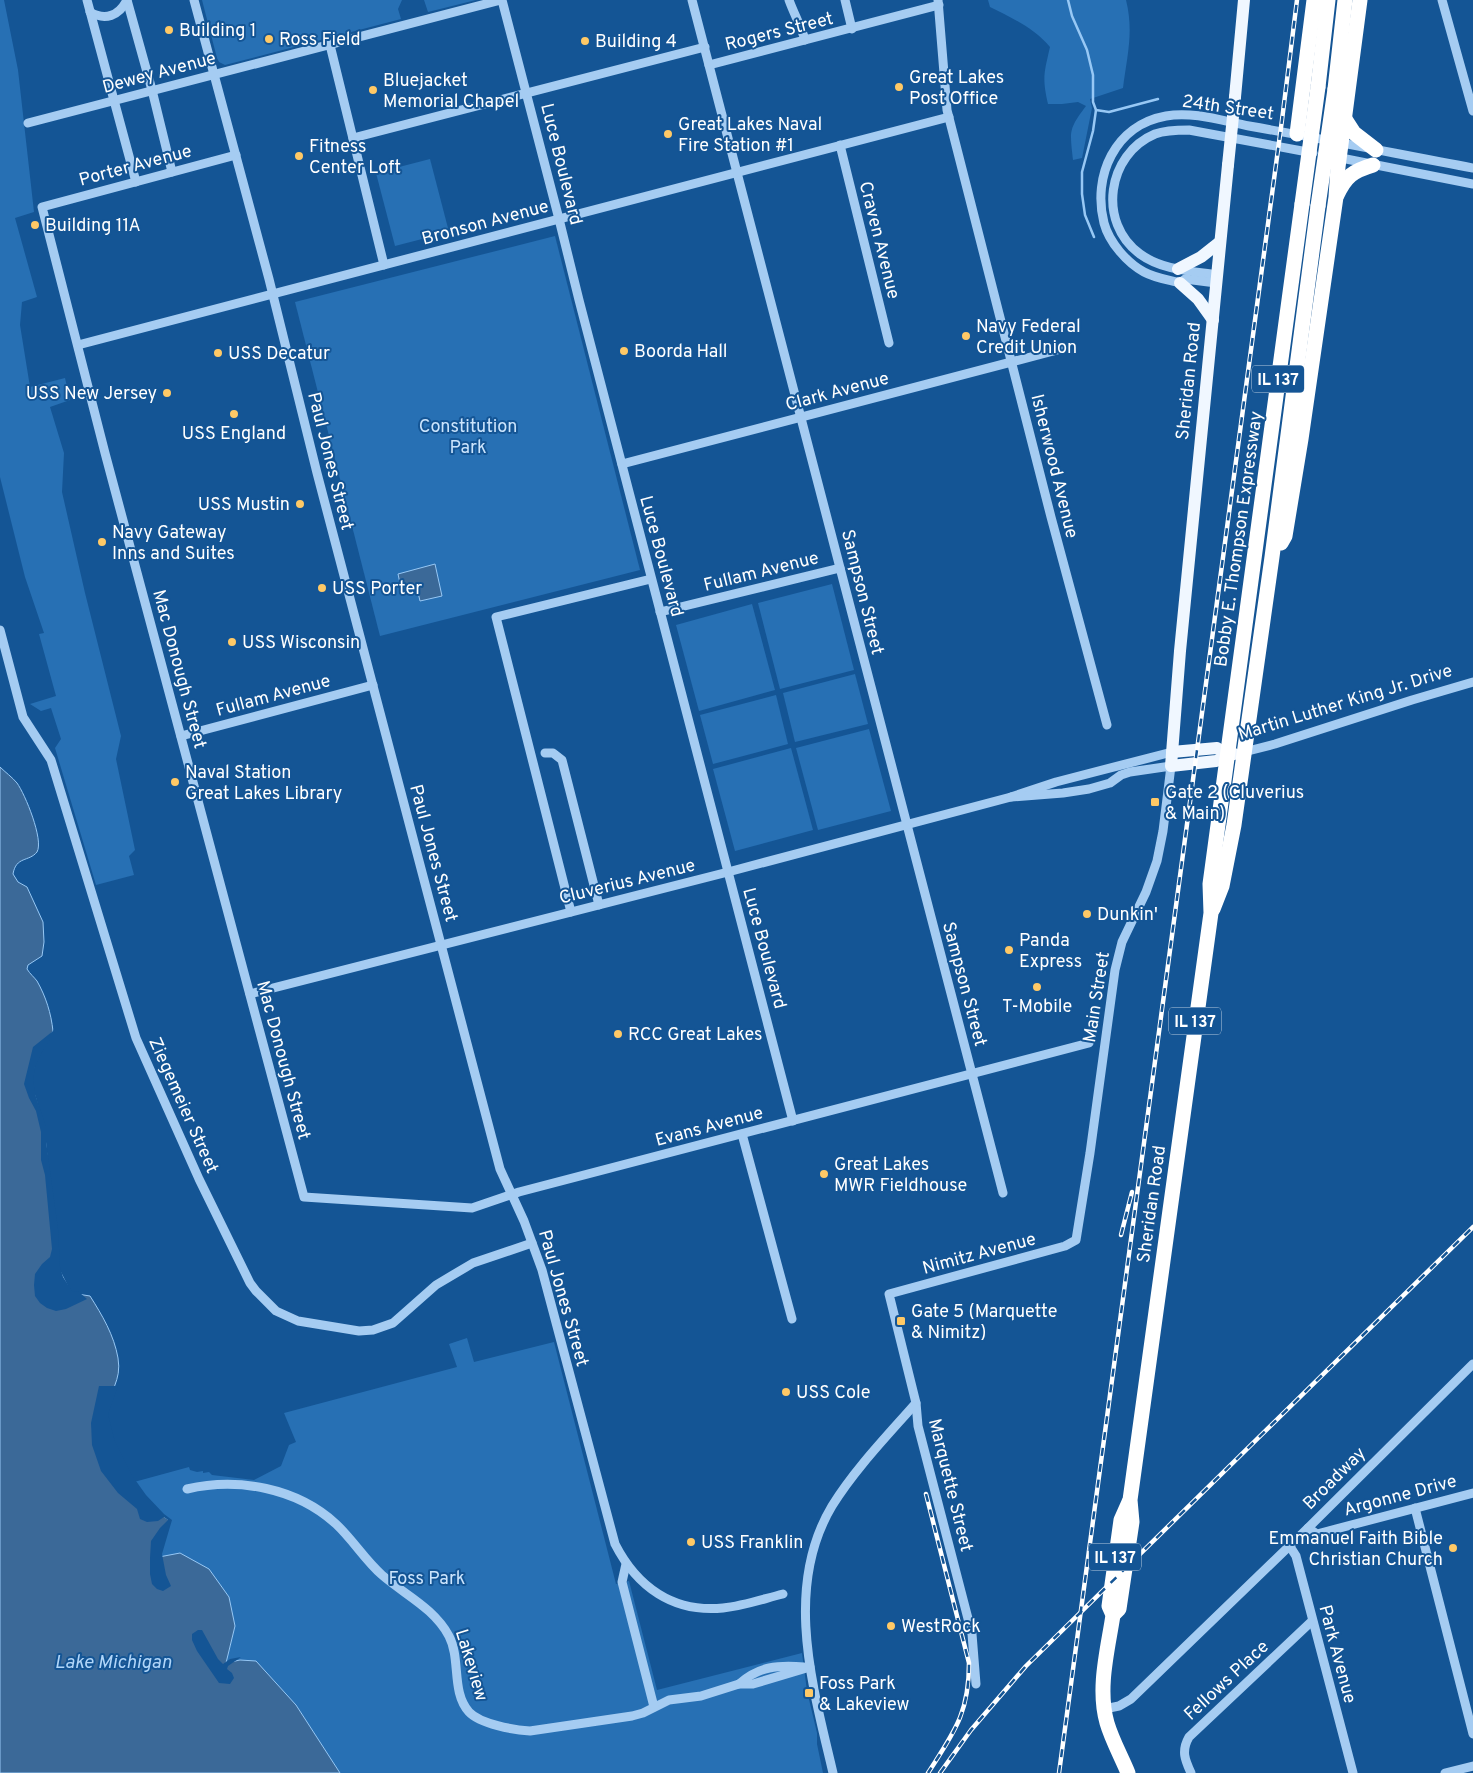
<svg xmlns="http://www.w3.org/2000/svg" width="1473" height="1773" viewBox="0 0 1473 1773" font-family="Overpass,sans-serif">
<style>
.green{fill:#2770b4}
.water{fill:#3b6998;stroke:#97c8f5}
.pier{fill:#145595}
.lines{fill:none;stroke-linecap:round;stroke-linejoin:round}
.stream{stroke:#97c8f5;stroke-width:2.5}
.minor{stroke:#a5ccf2;stroke-width:9}
.major{stroke:#f0f7ff;stroke-width:12}
.highway{stroke:#fff;stroke-width:15}
.rail-casing{stroke:#fff;stroke-width:4.5}
.rail{stroke:#145595;stroke-width:2.5;stroke-dasharray:8;stroke-linecap:butt}
.major-bridge{stroke:#f0f7ff;stroke-width:12}
.highway-bridge{stroke:#fff;stroke-width:15}
.poi-dot{fill:#ffc966;stroke:#145595;stroke-width:2}
.labels{text-anchor:middle;stroke-width:4;stroke-linejoin:round;paint-order:stroke}
.shield{fill:#145595;stroke:#b8ccdf;stroke-width:1}
.shield-label{font-size:16px;font-weight:bold;fill:#fff}
.poi-label{font-size:18px;fill:#fff;stroke:#145595;text-anchor:start}
.street-label{font-size:18px;fill:#fff;stroke:#145595}
.park-label{font-size:18px;fill:#cce5fd;stroke:#145595}
.water-label{font-size:19px;font-style:italic;fill:#b1d6f9;stroke:#145595}
</style>
<rect width="100%" height="100%" fill="#145595"/>
<g class="green">
<path d="M 0,0 L 4,0 L 18,70 L 34,212 L 15,218 L 37,297 L 22,302 L 20,325 L 30,387 L 65,378 L 70,400 L 50,407 L 64,453 L 62,492 L 85,593 L 121,736 L 116,759 L 135,850 L 129,856 L 134,875 L 96,885 L 55,748 L 61,739 L 51,708 L 41,711 L 30,704 L 56,696 L 39,634 L 44,633 L 25,577 L 0,477 Z"/>
<path d="M 202,0 L 402,0 L 398,9 L 401,19 L 225,65 L 219,62 L 217,58 Z"/>
<path d="M 424,0 L 476,0 L 428,12 Z"/>
<path d="M 988,0 L 1126,0 C 1134,32 1127,56 1123,88 L 1090,99 L 1092,108 L 1082,158 L 1073,160 C 1070,131 1068,130 1086,106 L 1078,102 L 1062,104 L 1048,104 C 1042,78 1044,73 1050,47 C 1034,28 1012,18 990,7 Z"/>
<path d="M 430,159 L 449,232 L 395,246 L 376,173 Z"/>
<path d="M 555,236 L 640,570 L 380,636 L 295,302 Z"/>
<path d="M 832,584 L 854,670 L 780,689 L 758,603 Z"/>
<path d="M 752,604 L 775,690 L 699,711 L 676,625 Z"/>
<path d="M 855,674 L 868,724 L 795,742 L 783,693 Z"/>
<path d="M 776,695 L 788,744 L 713,764 L 700,715 Z"/>
<path d="M 869,729 L 891,811 L 818,830 L 796,748 Z"/>
<path d="M 791,748 L 813,830 L 735,851 L 713,769 Z"/>
<path d="M 467,1338 L 474,1362 L 554,1342 L 616,1584 L 629,1581 L 657,1690 L 802,1653 L 807,1691 L 817,1733 L 817,1744 L 823,1773 L 340,1773 L 296,1705 L 226,1663 L 235,1626 L 159,1557 L 170,1521 L 162,1516 L 134,1482 L 189,1467 L 190,1470 L 197,1472 L 203,1471 L 203,1473 L 209,1472 L 212,1475 L 254,1480 L 281,1466 L 289,1445 L 296,1442 L 284,1413 L 457,1367 L 449,1344 Z"/>
</g>
<g class="water">
<path d="M 435,564 L 442,596 L 420,601 L 416,584 L 401,588 L 398,574 Z"/>
<path d="M 0,767 C 5,772 12,777 17,783 C 25,794 44,840 37,852 C 29,862 16,856 13,874 L 18,882 L 27,887 L 43,922 L 44,942 L 42,956 L 28,965 L 27,969 C 30,974 34,977 37,981 C 46,997 51,1013 53,1031 L 39,1051 L 30,1079 L 44,1127 L 58,1267 L 71,1293 L 90,1296 C 102,1315 114,1335 118,1358 C 122,1381 109,1391 106,1413 C 105,1417 107,1423 109,1427 C 116,1457 144,1504 170,1521 L 159,1557 L 180,1553 L 209,1569 L 229,1597 L 235,1626 L 226,1663 L 240,1660 L 256,1661 L 296,1705 L 340,1773 L 0,1773 Z"/>
</g>
<g class="pier">
<path d="M 55,1026 L 55,1032 L 42,1052 L 35,1067 L 33,1079 L 36,1097 L 46,1126 L 46,1141 L 58,1229 L 60,1267 L 63,1277 L 72,1291 L 79,1292 L 87,1299 L 66,1309 L 56,1311 L 47,1308 L 40,1303 L 35,1296 L 34,1285 L 35,1274 L 42,1264 L 50,1257 L 52,1249 L 45,1175 L 41,1160 L 41,1132 L 36,1111 L 29,1098 L 24,1084 L 33,1047 L 53,1031 Z"/>
<path d="M 99,1386 L 118,1386 L 108,1414 L 115,1442 L 131,1474 L 146,1495 L 164,1514 L 172,1520 L 162,1554 L 166,1575 L 171,1586 L 163,1591 L 157,1589 L 152,1584 L 150,1574 L 150,1558 L 151,1541 L 160,1528 L 168,1520 L 164,1517 L 158,1521 L 147,1522 L 140,1519 L 137,1509 L 118,1493 L 101,1471 L 92,1445 L 91,1423 Z"/>
<path d="M 198,1630 L 202,1630 L 218,1659 L 223,1664 L 230,1659 L 241,1657 L 228,1666 L 227,1669 L 232,1673 L 234,1678 L 230,1684 L 219,1683 L 197,1651 L 192,1640 L 192,1634 Z"/>
</g>
<g class="lines">
<g class="stream">
<path d="M 1068,0 L 1072,16 L 1087,50 L 1093,75 L 1093,102 L 1096,110 L 1093,131 L 1082,172 L 1082,194 L 1085,215 L 1094,237"/>
<path d="M 1096,110 L 1109,112 L 1158,99"/>
</g>
<g class="minor">
<path d="M 87,0 L 136,182"/>
<path d="M 127,0 L 152,90 L 172,172"/>
<path d="M 194,0 L 269,279 L 317,473 L 500,1169 L 524,1221 L 542,1270 L 615,1544 C 637,1587 673,1613 723,1608 C 743,1606 763,1599 783,1594"/>
<path d="M 502,0 L 559,219 L 579,300 L 793,1121"/>
<path d="M 692,0 L 1003,1193"/>
<path d="M 789,0 C 794,14 801,26 805,40"/>
<path d="M 845,0 L 852,29"/>
<path d="M 938,0 L 947,110 L 1051,517 L 1107,725"/>
<path d="M 1442,0 L 1473,111"/>
<path d="M 90,12 C 105,21 119,16 127,0"/>
<path d="M 330,45 L 384,265"/>
<path d="M 709,65 L 939,5"/>
<path d="M 28,123 L 501,0"/>
<path d="M 353,138 L 705,47"/>
<path d="M 840,145 L 889,343"/>
<path d="M 236,155 L 42,207 L 105,453 L 304,1197 L 472,1208 L 519,1192 L 1089,1043"/>
<path d="M 1336,157 L 1473,184"/>
<path d="M 1217,275 C 1191,271 1162,270 1140,254 C 1097,223 1107,154 1155,134 C 1166,130 1178,130 1189,130 L 1313,153"/>
<path d="M 1216,283 L 1185,279 L 1180,283 C 1169,280 1155,278 1144,272 C 1127,263 1109,242 1104,223 C 1092,176 1115,125 1166,116 C 1193,111 1223,121 1249,126 C 1324,139 1398,154 1473,168"/>
<path d="M 78,345 L 949,117"/>
<path d="M 622,464 L 1061,349"/>
<path d="M 660,612 L 840,568"/>
<path d="M 0,630 L 23,717 L 51,760 L 136,1038 L 199,1179 L 250,1283 L 256,1291 L 276,1311 L 298,1321 L 359,1331 L 373,1330 L 393,1323 L 436,1285 L 473,1263 L 532,1243"/>
<path d="M 181,736 L 373,685"/>
<path d="M 1244,752 L 1275,744 L 1412,700 L 1473,682"/>
<path d="M 545,753 L 553,753 L 562,760 L 599,905"/>
<path d="M 571,912 L 496,617 L 651,579"/>
<path d="M 250,994 L 728,872 L 1011,797 L 1056,782 L 1172,752"/>
<path d="M 742,1134 L 792,1319"/>
<path d="M 187,1489 C 238,1477 297,1488 336,1524 C 353,1540 365,1560 382,1575 C 405,1595 434,1608 449,1636 C 461,1659 451,1692 469,1712 C 480,1724 514,1730 530,1731 L 632,1716 L 643,1713 L 669,1700 L 701,1696 L 739,1684 L 753,1684 L 810,1667"/>
<path d="M 1415,1508 L 1473,1734"/>
<path d="M 1308,1528 L 1317,1534 L 1473,1493"/>
<path d="M 1289,1545 L 1296,1556 L 1353,1773"/>
<path d="M 626,1564 L 622,1582 L 654,1707"/>
<path d="M 739,1684 C 759,1666 778,1665 804,1667"/>
<path d="M 976,1684 L 972,1634 L 918,1426 L 916,1403 L 889,1294 L 1065,1246 L 1076,1240 L 1090,1153 L 1115,970 L 1122,942 L 1146,892 L 1157,861 L 1163,831 L 1171,766 L 1130,772 L 1121,775 L 1110,783 L 1089,789 L 1063,793 L 1011,797"/>
<path d="M 1104,1709 L 1119,1706 L 1131,1699 L 1308,1528 L 1473,1364"/>
<path d="M 833,1773 C 813,1687 783,1588 832,1506 C 855,1469 887,1436 916,1403"/>
<path d="M 1191,1773 C 1185,1760 1181,1751 1189,1737 L 1312,1621"/>
<path d="M 1445,1773 L 1473,1766"/>
</g>
<g class="major">
<path d="M 1235,97 L 1244,0"/>
<path d="M 1228,165 L 1180,651 L 1171,766 L 1216,761 L 1228,755 L 1234,754"/>
<path d="M 1178,269 L 1201,257 L 1220,242"/>
<path d="M 1180,283 L 1198,299 L 1213,320"/>
<path d="M 1172,752 L 1217,748 L 1228,755"/>
</g>
<g class="highway">
<path d="M 1318,87 L 1328,0"/>
<path d="M 1335,89 L 1345,0"/>
<path d="M 1345,119 L 1354,133 L 1376,150"/>
<path d="M 1297,134 L 1314,0"/>
<path d="M 1337,195 C 1346,176 1353,171 1373,165"/>
<path d="M 1281,543 L 1285,536 L 1301,439 L 1336,197 L 1338,167 L 1360,0"/>
<path d="M 1213,909 L 1222,886 L 1234,825 L 1272,557 L 1318,206"/>
<path d="M 1113,1615 L 1119,1609 L 1132,1522 L 1130,1500 L 1211,913 L 1210,884 L 1302,204"/>
<path d="M 1128,1773 C 1121,1756 1112,1740 1107,1723 C 1097,1688 1108,1649 1113,1615 L 1109,1606 L 1121,1520 L 1129,1502"/>
</g>
<defs>
<g id="rail">
<path d="M 1121,1235 L 1132,1192"/>
<path d="M 926,1494 L 969,1663 C 969,1714 954,1732 928,1773"/>
<path d="M 940,1773 L 971,1730 L 1026,1666 L 1473,1227"/>
<path d="M 1059,1773 L 1282,120 L 1297,0"/>
</g>
</defs>
<use href="#rail" class="rail-casing"/>
<use href="#rail" class="rail"/>
<path class="major-bridge" d="M 1228,165 L 1235,97"/>
<g class="highway-bridge">
<path d="M 1302,204 L 1318,87"/>
<path d="M 1318,206 L 1335,89"/>
</g>
</g>
<g class="poi-dot">
<circle cx="169" cy="30" r="5"/>
<circle cx="269" cy="39" r="5"/>
<circle cx="585" cy="41" r="5"/>
<circle cx="899" cy="87" r="5"/>
<circle cx="373" cy="90" r="5"/>
<circle cx="668" cy="134" r="5"/>
<circle cx="299" cy="156" r="5"/>
<circle cx="35" cy="225" r="5"/>
<circle cx="966" cy="336" r="5"/>
<circle cx="624" cy="351" r="5"/>
<circle cx="218" cy="353" r="5"/>
<circle cx="167" cy="393" r="5"/>
<circle cx="234" cy="414" r="5"/>
<circle cx="300" cy="504" r="5"/>
<circle cx="102" cy="542" r="5"/>
<circle cx="322" cy="588" r="5"/>
<circle cx="232" cy="642" r="5"/>
<circle cx="175" cy="782" r="5"/>
<rect x="1150" y="797" width="10" height="10" rx="2.5"/>
<circle cx="1087" cy="914" r="5"/>
<circle cx="1009" cy="950" r="5"/>
<circle cx="1037" cy="987" r="5"/>
<circle cx="618" cy="1034" r="5"/>
<circle cx="824" cy="1174" r="5"/>
<rect x="896" y="1316" width="10" height="10" rx="2.5"/>
<circle cx="786" cy="1392" r="5"/>
<circle cx="691" cy="1542" r="5"/>
<circle cx="1453" cy="1548" r="5"/>
<circle cx="891" cy="1626" r="5"/>
<rect x="804" y="1688" width="10" height="10" rx="2.5"/>
</g>
<g class="labels">
<g class="shield">
<rect x="1252" y="365.5" width="52" height="27" rx="4"/>
<rect x="1169" y="1007.5" width="52" height="27" rx="4"/>
<rect x="1089" y="1543.5" width="52" height="27" rx="4"/>
</g>
<g class="shield-label">
<text x="1278" y="385">IL 137</text>
<text x="1195" y="1027">IL 137</text>
<text x="1115" y="1563">IL 137</text>
</g>
<g class="poi-label">
<text x="179" y="36">Building 1</text>
<text x="279" y="45">Ross Field</text>
<text x="595" y="47">Building 4</text>
<text x="909" y="83">Great Lakes<tspan x="909" dy="21">Post Office</tspan></text>
<text x="383" y="86">Bluejacket<tspan x="383" dy="21">Memorial Chapel</tspan></text>
<text x="678" y="130">Great Lakes Naval<tspan x="678" dy="21">Fire Station #1</tspan></text>
<text x="309" y="152">Fitness<tspan x="309" dy="21">Center Loft</tspan></text>
<text x="45" y="231">Building 11A</text>
<text x="976" y="332">Navy Federal<tspan x="976" dy="21">Credit Union</tspan></text>
<text x="634" y="357">Boorda Hall</text>
<text x="228" y="359">USS Decatur</text>
<text x="157" y="399" text-anchor="end">USS New Jersey</text>
<text x="234" y="439" text-anchor="middle">USS England</text>
<text x="290" y="510" text-anchor="end">USS Mustin</text>
<text x="112" y="538">Navy Gateway<tspan x="112" dy="21">Inns and Suites</tspan></text>
<text x="332" y="594">USS Porter</text>
<text x="242" y="648">USS Wisconsin</text>
<text x="185" y="778">Naval Station<tspan x="185" dy="21">Great Lakes Library</tspan></text>
<text x="1165" y="798">Gate 2 (Cluverius<tspan x="1165" dy="21">&amp; Main)</tspan></text>
<text x="1097" y="920">Dunkin'</text>
<text x="1019" y="946">Panda<tspan x="1019" dy="21">Express</tspan></text>
<text x="1037" y="1012" text-anchor="middle">T-Mobile</text>
<text x="628" y="1040">RCC Great Lakes</text>
<text x="834" y="1170">Great Lakes<tspan x="834" dy="21">MWR Fieldhouse</tspan></text>
<text x="911" y="1317">Gate 5 (Marquette<tspan x="911" dy="21">&amp; Nimitz)</tspan></text>
<text x="796" y="1398">USS Cole</text>
<text x="1443" y="1544" text-anchor="end">Emmanuel Faith Bible<tspan x="1443" dy="21">Christian Church</tspan></text>
<text x="701" y="1548">USS Franklin</text>
<text x="901" y="1632">WestRock</text>
<text x="819" y="1689">Foss Park<tspan x="819" dy="21">&amp; Lakeview</tspan></text>
</g>
<g class="street-label">
<text transform="translate(779 31) rotate(-14)" y="6">Rogers Street</text>
<text transform="translate(159 72) rotate(-15)" y="6">Dewey Avenue</text>
<text transform="translate(1228 107) rotate(8)" y="6">24th Street</text>
<text transform="translate(562 164) rotate(76)" y="6">Luce Boulevard</text>
<text transform="translate(135 165) rotate(-15)" y="6">Porter Avenue</text>
<text transform="translate(485 222) rotate(-15)" y="6">Bronson Avenue</text>
<text transform="translate(880 240) rotate(76)" y="6">Craven Avenue</text>
<text transform="translate(1188 381) rotate(-84)" y="6">Sheridan Road</text>
<text transform="translate(837 391) rotate(-15)" y="6">Clark Avenue</text>
<text transform="translate(331 461) rotate(76)" y="6">Paul Jones Street</text>
<text transform="translate(1055 466) rotate(76)" y="6">Isherwood Avenue</text>
<text transform="translate(1238 539) rotate(-82)" y="6">Bobby E. Thompson Expressway</text>
<text transform="translate(662 556) rotate(75)" y="6">Luce Boulevard</text>
<text transform="translate(761 571) rotate(-14)" y="6">Fullam Avenue</text>
<text transform="translate(863 592) rotate(76)" y="6">Sampson Street</text>
<text transform="translate(180 669) rotate(75)" y="6">Mac Donough Street</text>
<text transform="translate(273 695) rotate(-15)" y="6">Fullam Avenue</text>
<text transform="translate(1345 702) rotate(-17)" y="6">Martin Luther King Jr. Drive</text>
<text transform="translate(434 853) rotate(75)" y="6">Paul Jones Street</text>
<text transform="translate(627 881) rotate(-14)" y="6">Cluverius Avenue</text>
<text transform="translate(765 948) rotate(75)" y="6">Luce Boulevard</text>
<text transform="translate(965 984) rotate(75)" y="6">Sampson Street</text>
<text transform="translate(1096 997) rotate(-81)" y="6">Main Street</text>
<text transform="translate(284 1060) rotate(75)" y="6">Mac Donough Street</text>
<text transform="translate(184 1105) rotate(66)" y="6">Ziegemeier Street</text>
<text transform="translate(709 1126) rotate(-15)" y="6">Evans Avenue</text>
<text transform="translate(1151 1204) rotate(-82)" y="6">Sheridan Road</text>
<text transform="translate(979 1253) rotate(-15)" y="6">Nimitz Avenue</text>
<text transform="translate(564 1298) rotate(74)" y="6">Paul Jones Street</text>
<text transform="translate(1334 1478) rotate(-45)" y="6">Broadway</text>
<text transform="translate(951 1485) rotate(76)" y="6">Marquette Street</text>
<text transform="translate(1400 1495) rotate(-15)" y="6">Argonne Drive</text>
<text transform="translate(1338 1654) rotate(75)" y="6">Park Avenue</text>
<text transform="translate(472 1665) rotate(73)" y="6">Lakeview</text>
<text transform="translate(1226 1680) rotate(-43)" y="6">Fellows Place</text>
</g>
<g class="park-label">
<text x="468" y="432">Constitution<tspan x="468" dy="21">Park</tspan></text>
<text x="427" y="1584">Foss Park</text>
</g>
<g class="water-label">
<text x="113" y="1668">Lake Michigan</text>
</g>
</g>
</svg>
